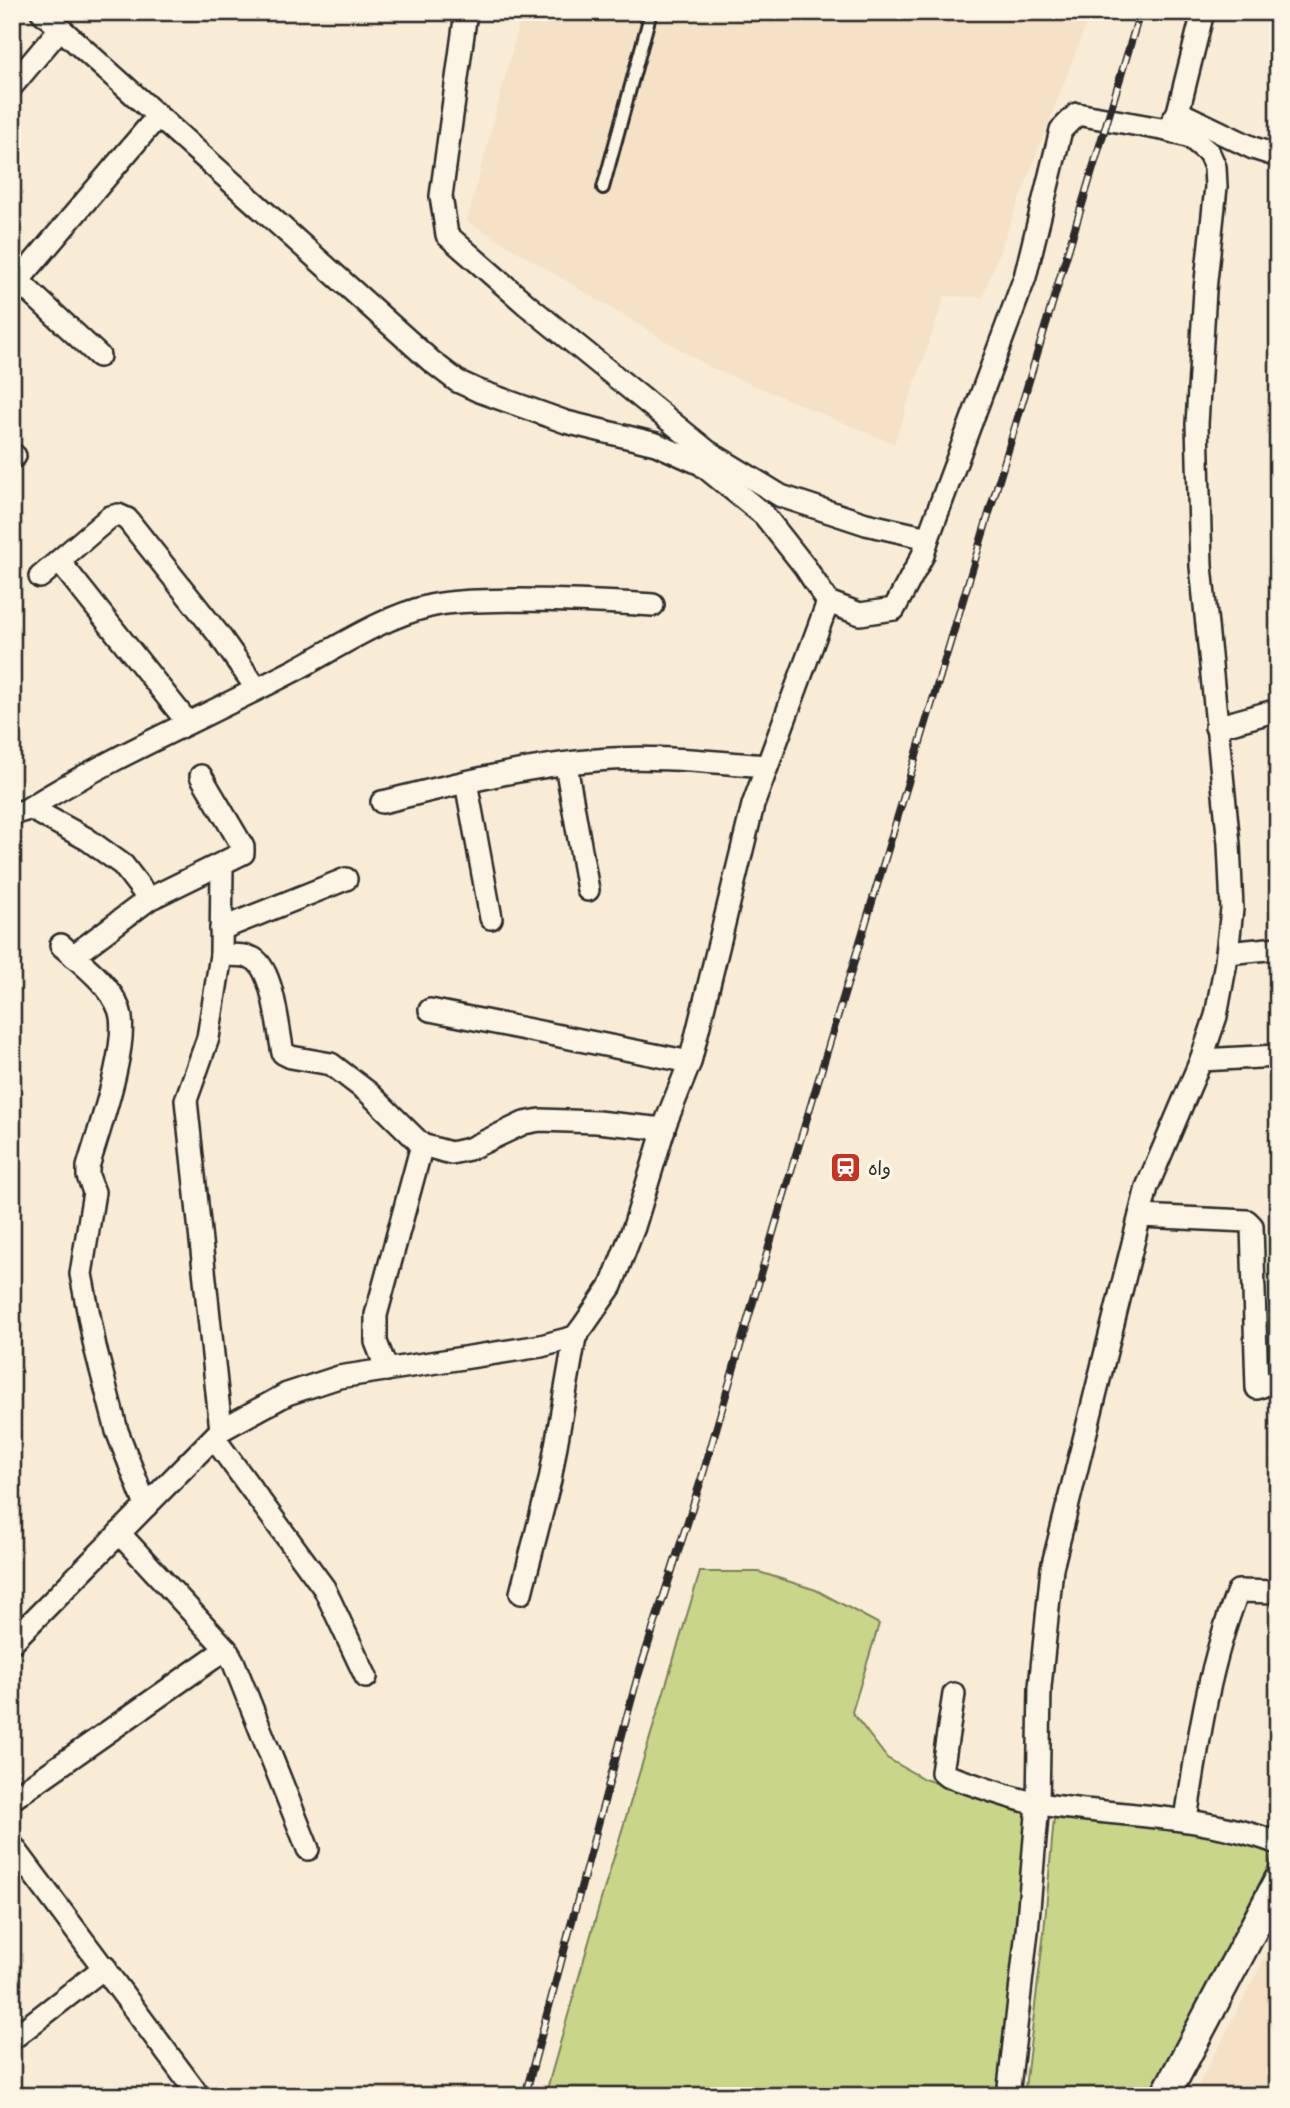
<svg xmlns="http://www.w3.org/2000/svg" width="1290" height="2108" viewBox="0 0 1290 2108" font-family="'Balsamiq Sans','Playpen Sans Arabic',sans-serif">
<style>
.built{fill:#f5e2c6}
.green{fill:#c9d589;stroke:#7a805a;stroke-width:2}
.lines{fill:none;stroke-linecap:round;stroke-linejoin:round}
.service-casing{stroke:#2b2b2b;stroke-width:16}
.minor-casing{stroke:#2b2b2b;stroke-width:26}
.secondary-casing{stroke:#2b2b2b;stroke-width:33}
.service{stroke:#fcf5e5;stroke-width:10}
.minor{stroke:#fcf5e5;stroke-width:21}
.secondary{stroke:#fcf5e5;stroke-width:28}
.rail-casing{stroke:#2b2b2b;stroke-width:8}
.rail{stroke:#fcf5e5;stroke-width:5;stroke-dasharray:16;stroke-linecap:butt}
.labels{text-anchor:middle;stroke-width:7;stroke-linejoin:round;paint-order:stroke}
.poi-label{font-size:19px;fill:#2b2b2b;stroke:#fcf5e5;text-anchor:start}
</style>
<rect width="100%" height="100%" fill="#f9ecd7"/>
<filter id="ink" filterUnits="userSpaceOnUse"><feTurbulence type="fractalNoise" baseFrequency=".0143" numOctaves="2"/><feDisplacementMap in="SourceGraphic" scale="14" xChannelSelector="R" yChannelSelector="G"/><feConvolveMatrix kernelMatrix="1 2 1 2 8 2 1 2 1" color-interpolation-filters="sRGB"/></filter>
<g filter="url(#ink)">
<g class="built">
<path d="M 522,12 L 1091,12 L 982,298 L 945,296 L 894,444 L 707,366 L 467,221 Z"/>
<path d="M 1278,1932 L 1278,2096 L 1193,2096 Z"/>
<path d="M 405,2083 L 402,2096 L 331,2096 L 391,2084 Z"/>
</g>
<g class="green">
<path d="M 700,1572 L 759,1572 L 816,1590 L 879,1624 L 852,1712 L 887,1758 L 924,1779 L 1032,1814 L 1001,2096 L 545,2096 L 600,1903 Z"/>
<path d="M 1054,1818 L 1210,1834 L 1277,1850 L 1149,2096 L 1024,2096 L 1044,1932 Z"/>
</g>
<g class="lines">
<defs>
<path id="service" d="M 603,188 L 651,12"/>
<g id="minor">
<path d="M 42,12 L 431,361 L 457,381 L 479,391 L 566,422 L 656,444 L 701,464 L 764,515 L 805,567 L 828,602 L 860,614 L 894,609 L 923,555 L 928,538"/>
<path d="M 466,12 L 441,196 L 447,235 L 527,305 L 707,451 L 781,496 L 866,524 L 928,538 L 1025,277 L 1061,130 L 1077,114 L 1167,130 L 1190,137 L 1209,153 L 1215,167 L 1216,187 L 1205,290 L 1197,424 L 1201,566 L 1229,844 L 1232,909 L 1226,962 L 1216,1016 L 1201,1060 L 1147,1187 L 1052,1568 L 1040,1687 L 1038,1804 L 1027,1931 L 1008,2096"/>
<path d="M 12,86 L 59,30"/>
<path d="M 1178,112 L 1253,148 L 1278,156"/>
<path d="M 1167,130 L 1178,112 L 1203,12"/>
<path d="M 12,275 L 99,356"/>
<path d="M 12,288 L 157,117"/>
<path d="M 12,454 L 15,456"/>
<path d="M 59,561 L 188,723"/>
<path d="M 40,577 L 110,517 L 118,515 L 127,519 L 219,635 L 257,689"/>
<path d="M 1216,727 L 1278,710"/>
<path d="M 566,765 L 588,890"/>
<path d="M 466,782 L 491,918"/>
<path d="M 382,802 C 453,785 524,766 597,760 C 654,755 711,762 767,766"/>
<path d="M 30,808 L 87,839 L 123,865 L 149,899"/>
<path d="M 12,814 L 26,810 C 112,756 205,717 295,670 C 338,647 382,617 430,606 C 458,600 486,601 515,600 C 561,600 607,602 653,605"/>
<path d="M 221,929 L 346,879"/>
<path d="M 61,945 C 81,963 109,983 119,1009 C 131,1041 98,1132 88,1167 L 88,1176 L 94,1192 L 81,1274 L 95,1347 L 117,1431 L 146,1506"/>
<path d="M 1227,953 L 1278,948"/>
<path d="M 221,955 C 231,956 246,954 254,959 C 274,972 278,1030 283,1053 L 291,1057 L 331,1064 L 369,1093 L 422,1145 L 451,1153 L 469,1149 L 524,1123 L 540,1120 L 597,1122 L 664,1129"/>
<path d="M 73,956 L 149,899 L 243,853 L 243,847 L 201,776"/>
<path d="M 430,1010 L 690,1062"/>
<path d="M 1201,1060 L 1278,1056"/>
<path d="M 1140,1216 L 1247,1221 L 1252,1226 L 1257,1388 L 1278,1380"/>
<path d="M 387,1370 L 376,1342 L 376,1315 L 422,1145"/>
<path d="M 221,1430 L 186,1100 L 208,1038 L 221,955 L 222,865"/>
<path d="M 214,1438 L 324,1588 L 366,1677"/>
<path d="M 119,1533 L 226,1649 L 233,1661 L 308,1849"/>
<path d="M 521,1593 L 550,1480 L 575,1337"/>
<path d="M 12,1642 L 221,1430 L 287,1394 L 339,1377 L 541,1346 L 575,1337 L 584,1325 L 611,1286 L 634,1227 L 666,1122 L 690,1062 L 753,805 L 828,602"/>
<path d="M 954,1694 L 942,1772 L 947,1776 C 978,1785 1009,1799 1040,1804 C 1120,1817 1201,1814 1278,1843"/>
<path d="M 12,1799 L 226,1649"/>
<path d="M 1186,1819 C 1198,1742 1209,1664 1238,1591 L 1278,1592"/>
<path d="M 12,1845 L 199,2096"/>
<path d="M 12,2039 L 105,1967"/>
</g>
<path id="secondary" d="M 1165,2096 L 1278,1882"/>
</defs>
<use href="#service" class="service-casing"/>
<use href="#minor" class="minor-casing"/>
<use href="#secondary" class="secondary-casing"/>
<use href="#service" class="service"/>
<use href="#minor" class="minor"/>
<use href="#secondary" class="secondary"/>
<defs>
<path id="rail" d="M 525,2096 L 637,1679 L 703,1474 L 791,1171 L 1140,12"/>
</defs>
<use href="#rail" class="rail-casing"/>
<use href="#rail" class="rail"/>
</g>
</g>
<defs>
<symbol id="station-square" viewBox="-11 -11 22 22"><rect x="-9" y="-9" width="18" height="18" rx="4" fill="#c8321e" stroke="#fcf5e5"/><path d="M-3-6H3Q5-6 5-4V2Q5 4 3 4L4.5 6H3L1.5 4h-3L-3 6H-4.5L-3 4Q-5 4-5 2V-4Q-5-6-3-6ZM-3.5-4v3h7v-3ZM-3.5 1v1.5H-2V1ZM2 1v1.5H3.5V1Z" fill="#fff"/></symbol>
</defs>
<g fill-rule="evenodd">
<use href="#station-square" x="828" y="1150" width="35" height="35"/>
</g>
<g class="labels">
<g class="poi-label">
<text x="868" y="1175">واہ</text>
</g>
</g>
<rect width="1290" height="2108" fill="none" stroke="#fcf5e5" stroke-width="42"/>
<rect x="21" y="21" width="1248" height="2066" fill="none" stroke="#2b2b2b" stroke-width="2.5" filter="url(#ink)"/>
</svg>
